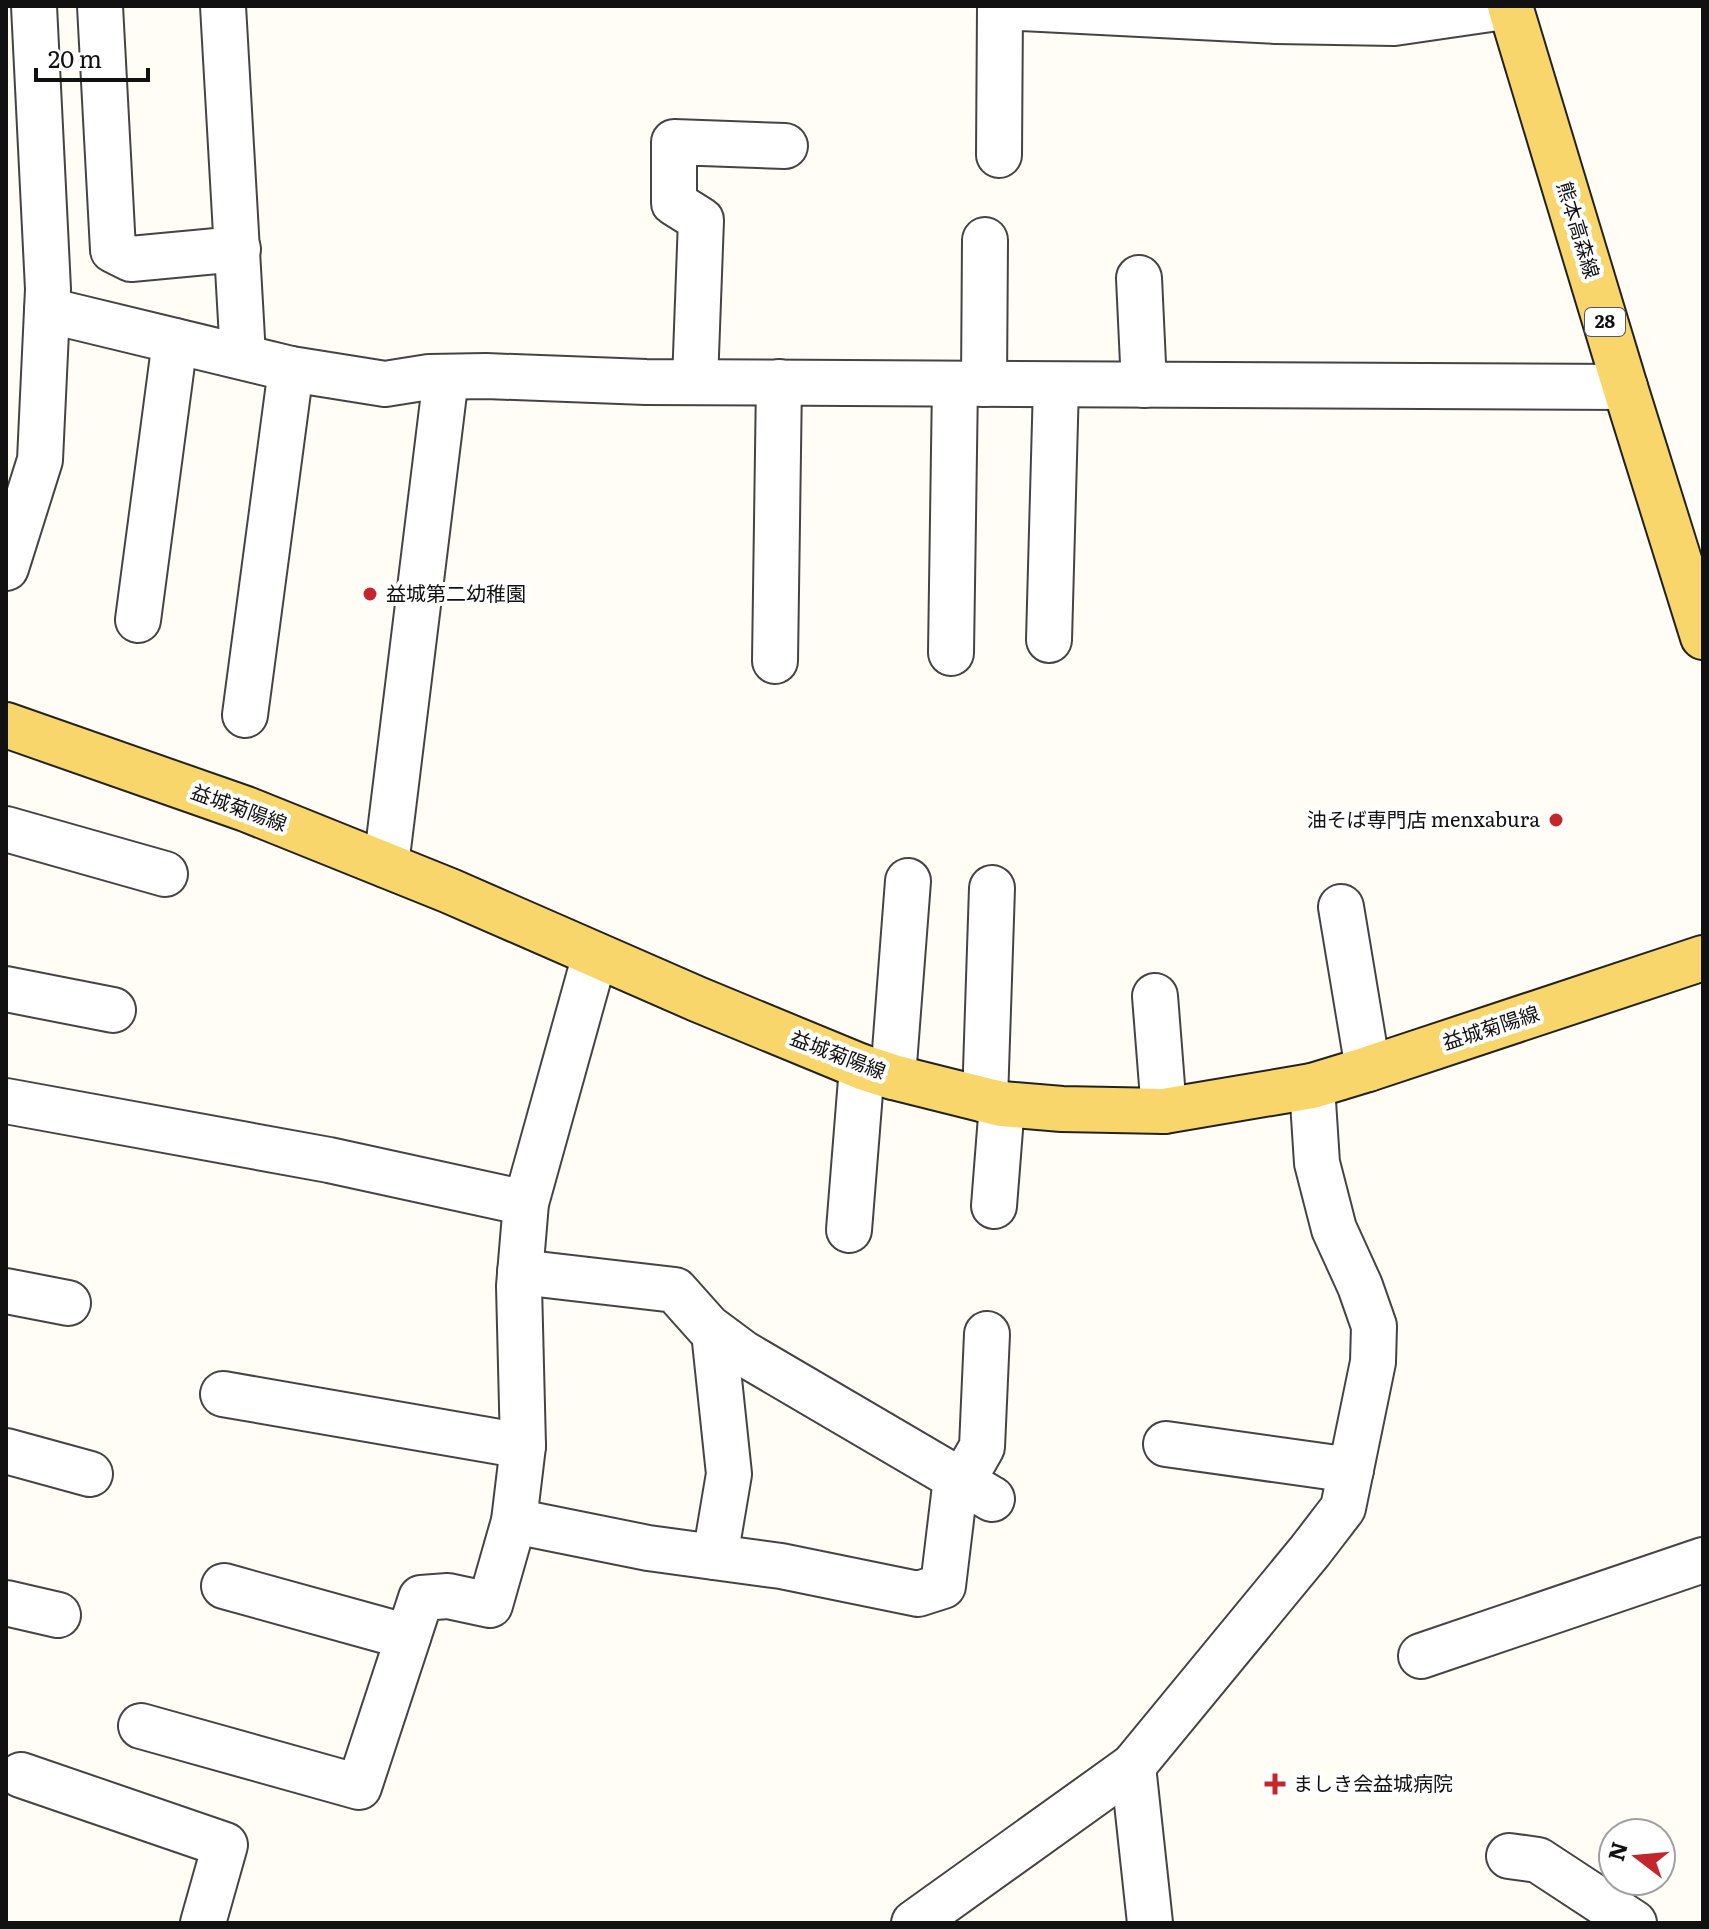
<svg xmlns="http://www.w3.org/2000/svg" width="1709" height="1929" viewBox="0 0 1709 1929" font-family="Literata,'Noto Sans JP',serif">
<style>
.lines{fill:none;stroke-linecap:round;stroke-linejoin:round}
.minor-casing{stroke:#444;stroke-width:48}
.major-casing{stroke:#222;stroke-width:48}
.minor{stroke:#fff;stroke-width:44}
.major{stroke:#f9d66b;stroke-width:44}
.poi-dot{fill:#c4262e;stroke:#fff;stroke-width:3}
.labels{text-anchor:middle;stroke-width:8;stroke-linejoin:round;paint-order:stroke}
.shield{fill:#fff;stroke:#585858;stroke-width:2}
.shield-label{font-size:18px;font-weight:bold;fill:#111}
.street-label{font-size:20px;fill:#111;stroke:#fff}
.poi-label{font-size:20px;fill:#111;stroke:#fff;text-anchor:start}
</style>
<rect width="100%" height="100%" fill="#fffdf5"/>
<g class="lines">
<defs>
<g id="minor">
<path d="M 100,6 L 113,250 L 131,259 L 238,249"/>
<path d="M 223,6 L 243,356"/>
<path d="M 999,155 L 1000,7 L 1276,21 L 1394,23 L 1511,6"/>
<path d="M 1139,278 L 1144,385"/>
<path d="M 47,310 L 291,369 L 385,384 L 429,377 L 486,376 L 646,382 L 1625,387"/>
<path d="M 695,382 L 701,220 L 674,203 L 674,142 L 785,146"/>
<path d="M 984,384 L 985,240"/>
<path d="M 6,568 L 40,460 L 48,289 L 34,6"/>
<path d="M 138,620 L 175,341"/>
<path d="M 1049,640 L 1056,385"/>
<path d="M 951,653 L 955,384"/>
<path d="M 775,661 L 779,382"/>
<path d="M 245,715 L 291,369"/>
<path d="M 6,829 L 165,874"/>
<path d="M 386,865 L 446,377"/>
<path d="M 1341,907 L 1368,1069"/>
<path d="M 6,989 L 113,1010"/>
<path d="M 1155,996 L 1164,1111"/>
<path d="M 893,1077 L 908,881"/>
<path d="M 985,1100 L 992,888"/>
<path d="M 6,1101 L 329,1160 L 526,1203"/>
<path d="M 994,1206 L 1002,1104"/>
<path d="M 849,1230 L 862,1067"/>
<path d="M 520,1272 L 675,1290 L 708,1327 L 743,1353 L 992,1499"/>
<path d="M 6,1291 L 68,1303"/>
<path d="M 714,1332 L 729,1474 L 715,1557"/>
<path d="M 223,1394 L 523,1446"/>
<path d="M 1166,1444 L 1351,1470"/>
<path d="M 6,1451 L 90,1474"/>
<path d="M 962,1482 L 982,1447 L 987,1334"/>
<path d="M 514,1521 L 648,1548 L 781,1566 L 918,1594 L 943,1586 L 956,1478"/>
<path d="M 224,1586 L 408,1637"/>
<path d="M 6,1603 L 58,1615"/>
<path d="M 1421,1656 L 1703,1560"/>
<path d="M 141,1726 L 359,1787 L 421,1598 L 448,1596 L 490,1605 L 514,1521 L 523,1446 L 519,1286 L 526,1203 L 595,955"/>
<path d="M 1133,1766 L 1150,1923"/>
<path d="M 21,1775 L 225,1845 L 203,1923"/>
<path d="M 1509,1856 L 1538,1860 L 1634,1923"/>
<path d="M 914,1923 L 1133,1766 L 1310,1551 L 1343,1508 L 1373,1362 L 1374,1326 L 1360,1286 L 1334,1229 L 1317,1163 L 1312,1086"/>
</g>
<g id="major">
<path d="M 1510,6 L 1625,387 L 1703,637"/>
<path d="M 6,725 L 246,809 L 450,891 L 697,999 L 862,1067 L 893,1077 L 985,1100 L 1002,1104 L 1062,1109 L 1164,1111 L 1312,1086 L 1368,1069 L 1703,958"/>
</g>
</defs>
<use href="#minor" class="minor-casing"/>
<use href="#major" class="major-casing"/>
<use href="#minor" class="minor"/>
<use href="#major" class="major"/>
</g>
<g class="poi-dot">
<circle cx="370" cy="594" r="8"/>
<circle cx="1556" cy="820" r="8"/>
<path d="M1271 1772h8v8h8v8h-8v8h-8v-8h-8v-8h8z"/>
</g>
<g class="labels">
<rect class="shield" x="1585" y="308" width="40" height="28" rx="6"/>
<g class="shield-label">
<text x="1605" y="328">28</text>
</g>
<g class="street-label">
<text transform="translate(1578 230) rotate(73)" y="7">熊本高森線</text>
<text transform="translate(239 808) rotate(20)" y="7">益城菊陽線</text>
<text transform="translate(1491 1028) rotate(-18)" y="7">益城菊陽線</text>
<text transform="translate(838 1055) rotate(21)" y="7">益城菊陽線</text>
</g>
<g class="poi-label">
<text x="386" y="601">益城第二幼稚園</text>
<text x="1540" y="827" text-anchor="end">油そば専門店 menxabura</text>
<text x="1293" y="1791">ましき会益城病院</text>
</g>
</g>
<rect width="1709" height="1929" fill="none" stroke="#111111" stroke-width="16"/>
<g transform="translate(1637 1857) rotate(286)"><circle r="38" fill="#ffffff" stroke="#a0a0a0" stroke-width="2"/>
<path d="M0-6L14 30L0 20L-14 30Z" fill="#c4262e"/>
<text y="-12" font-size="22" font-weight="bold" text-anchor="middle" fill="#111111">N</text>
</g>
<path d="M36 68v12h112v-12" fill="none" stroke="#111111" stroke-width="4"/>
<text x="48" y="68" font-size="24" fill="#111111" stroke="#ffffff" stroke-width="6" paint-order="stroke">20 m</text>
</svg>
